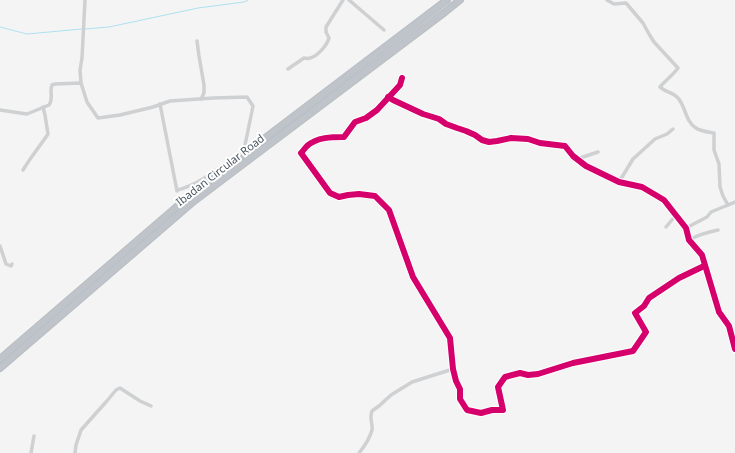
<svg xmlns="http://www.w3.org/2000/svg" width="735" height="453" viewBox="0 0 735 453" font-family="'Noto Sans',sans-serif">
<style>
.lines{fill:none;stroke-linecap:round;stroke-linejoin:round}
.stream{stroke:#aee2f0;stroke-width:1}
.highway-casing{stroke:#b9bec3;stroke-width:8}
.street{stroke:#ced0d2;stroke-width:3.5}
.highway{stroke:#bec4c9;stroke-width:6}
.cycleway-casing{stroke:#fff;stroke-width:8}
.cycleway{stroke:#d6006c;stroke-width:6}
.labels{text-anchor:middle;stroke-width:4;stroke-linejoin:round;paint-order:stroke}
.street-label{font-size:11px;fill:#4a5661;stroke:#fff}
</style>
<rect width="100%" height="100%" fill="#f4f4f4"/>
<g class="lines">
<g class="stream">
<path d="M 0,27 L 27,34 L 82,29"/>
<path d="M 85,29 L 109,27 L 198,8 L 244,2 L 248,0"/>
</g>
<defs>
<g id="highway">
<path d="M 0,359 L 194,192 L 447,0"/>
<path d="M 0,368 L 194,201 L 445,12 L 460,0"/>
</g>
</defs>
<use href="#highway" class="highway-casing"/>
<g class="street">
<path d="M 349,0 L 384,30"/>
<path d="M 607,0 L 614,4 L 626,3 L 643,23 L 649,34 L 654,42 L 678,68 C 672,76 666,80 660,87 C 665,92 673,92 678,98 C 686,107 685,121 696,128 C 700,131 708,132 714,133 L 714,150 L 719,164 L 720,187 L 723,196 L 728,205 L 711,212 L 707,217 L 686,228"/>
<path d="M 197,41 L 199,56 L 204,85 L 204,93 L 201,99"/>
<path d="M 288,69 L 304,58 C 306,58 308,59 310,58 C 318,56 327,45 329,38 L 326,32 L 326,27 L 343,0"/>
<path d="M 402,78 L 400,85 L 377,110 L 366,118 L 355,122 L 344,137 C 332,137 317,137 307,146 C 305,148 303,151 301,153 L 330,193 L 339,197 L 348,195 L 359,194 L 375,196 L 389,210 L 413,277 L 450,338 L 453,369 L 456,381 L 460,389 L 460,399 L 467,410 L 481,413 L 492,410 L 503,410 L 498,387 L 505,377 L 520,373 L 528,375 L 538,374 L 573,363 L 633,351 L 646,332 L 635,313 L 644,306 L 649,298 L 679,278 L 704,266"/>
<path d="M 81,83 L 80,70 L 82,58 L 85,0"/>
<path d="M 388,97 L 393,100 L 423,114 L 439,119 L 446,124 L 457,128 L 466,131 L 475,135 L 482,140 L 489,142 L 497,141 L 511,138 L 528,139 L 540,143 L 565,146 L 573,156 L 586,166 L 619,182 L 642,187 L 664,200 L 686,228 L 689,240 L 702,255 L 719,312 L 729,326 L 735,349"/>
<path d="M 160,104 L 177,191"/>
<path d="M 0,110 L 27,114 L 49,105 C 54,98 49,91 52,85 L 55,84 L 81,83 L 87,102 L 98,118 L 120,115 L 153,107 L 170,101 L 213,98 L 247,97 L 253,106 L 244,150 C 223,164 202,184 177,190"/>
<path d="M 577,159 L 598,152"/>
<path d="M 23,170 C 31,157 40,146 48,134 L 45,115 L 43,107"/>
<path d="M 619,182 L 633,159 L 655,139 L 667,134 L 673,129"/>
<path d="M 728,205 L 735,202"/>
<path d="M 666,227 L 676,215"/>
<path d="M 689,240 C 698,235 708,232 718,230"/>
<path d="M 0,246 L 6,264 L 11,266 L 12,264"/>
<path d="M 31,453 L 34,436"/>
<path d="M 75,453 L 76,445 L 81,430 L 106,402 L 116,390 L 120,388 L 140,401 L 151,406"/>
<path d="M 359,453 C 364,447 370,437 372,430 C 373,424 369,418 372,411 L 379,406 L 391,395 L 412,382 L 453,369"/>
</g>
<use href="#highway" class="highway"/>
<defs>
<g id="cycleway">
<path d="M 402,78 L 400,85 L 377,110 L 366,118 L 355,122 L 344,137 C 332,137 317,137 307,146 C 305,148 303,151 301,153 L 330,193 L 339,197 L 348,195 L 359,194 L 375,196 L 389,210 L 413,277 L 450,338 L 453,369 L 456,381 L 460,389 L 460,399 L 467,410 L 481,413 L 492,410 L 503,410 L 498,387 L 505,377 L 520,373 L 528,375 L 538,374 L 573,363 L 633,351 L 646,332 L 635,313 L 644,306 L 649,298 L 679,278 L 704,266"/>
<path d="M 388,97 L 393,100 L 423,114 L 439,119 L 446,124 L 457,128 L 466,131 L 475,135 L 482,140 L 489,142 L 497,141 L 511,138 L 528,139 L 540,143 L 565,146 L 573,156 L 586,166 L 619,182 L 642,187 L 664,200 L 686,228 L 689,240 L 702,255 L 719,312 L 729,326 L 735,349"/>
</g>
</defs>
<use href="#cycleway" class="cycleway-casing"/>
<use href="#cycleway" class="cycleway"/>
</g>
<g class="labels">
<g class="street-label">
<text transform="translate(220 170) rotate(-38)" y="4">Ibadan Circular Road</text>
</g>
</g>
</svg>
